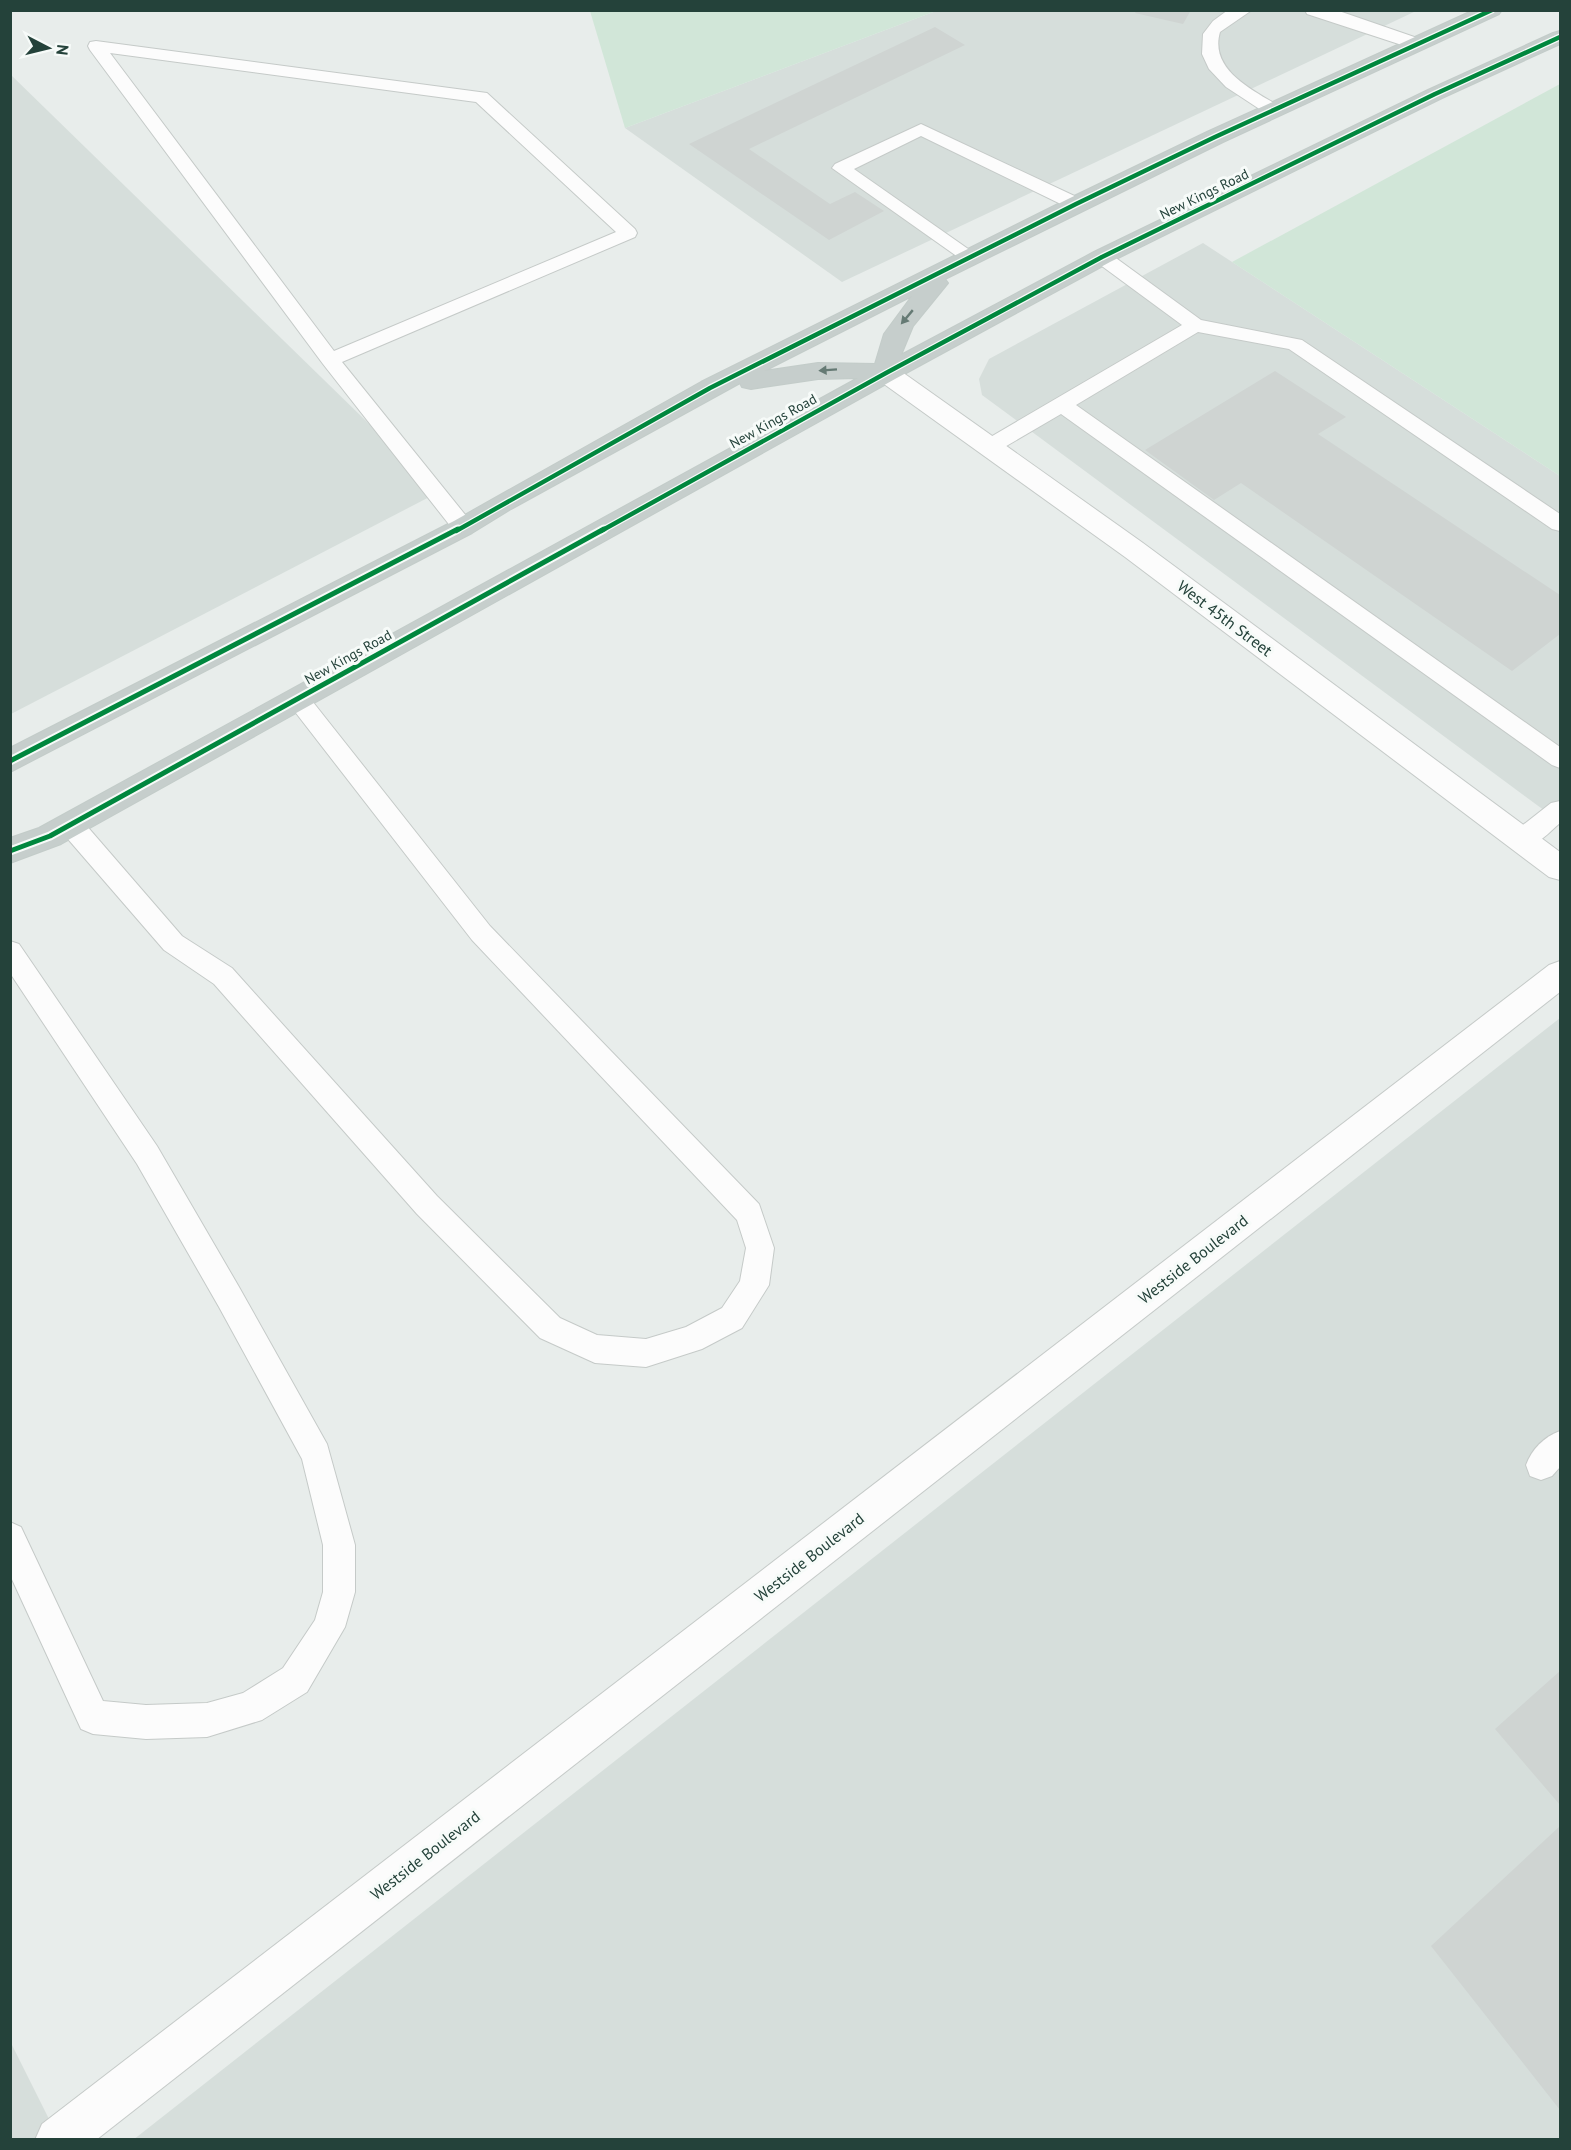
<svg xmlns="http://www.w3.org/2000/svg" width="1571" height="2150" viewBox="0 0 1571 2150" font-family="'PT Sans',sans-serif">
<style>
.built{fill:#d6dedb}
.green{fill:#d1e6d8}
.building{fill:#cfd4d2}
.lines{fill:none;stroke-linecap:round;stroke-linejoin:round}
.service-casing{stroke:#c5cac8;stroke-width:2}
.minor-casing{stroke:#c5cac8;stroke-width:2}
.tertiary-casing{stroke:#c5cac8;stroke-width:2}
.trunk-casing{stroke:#c3ccc9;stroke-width:2}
.service{fill:#fcfcfc;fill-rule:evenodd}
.minor{fill:#fcfcfc;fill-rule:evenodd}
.tertiary{fill:#fcfcfc;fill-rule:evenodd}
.trunk{fill:#c6cecc;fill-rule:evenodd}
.cycleway-far1-casing{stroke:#f7fbf9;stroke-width:7}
.cycleway-casing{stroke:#f7fbf9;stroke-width:9}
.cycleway-far1{stroke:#00873e;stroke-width:4.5}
.cycleway{stroke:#00873e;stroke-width:5}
.oneway{fill:#657a74}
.labels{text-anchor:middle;stroke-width:6;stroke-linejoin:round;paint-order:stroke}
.far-street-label{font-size:14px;fill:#24423a;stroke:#f7fbf9}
.street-label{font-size:16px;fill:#24423a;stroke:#f7fbf9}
</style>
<rect width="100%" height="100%" fill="#e8edeb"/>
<g class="built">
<path d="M 936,11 L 1416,11 L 842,282 L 625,128 Z"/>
<path d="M 10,74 L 439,492 L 11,714 L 10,714 Z"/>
<path d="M 1203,243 L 1560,476 L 1560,822 L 982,395 L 979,379 L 989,359 Z"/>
<path d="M 1560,1018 L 1560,2139 L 133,2140 L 1126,1359 Z"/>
<path d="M 11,2043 L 59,2139 L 11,2139 Z"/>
</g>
<g class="green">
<path d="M 590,11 L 590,10 L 936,11 L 625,128 Z"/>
<path d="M 1560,84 L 1560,476 L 1232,262 Z"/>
</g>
<g class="building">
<path d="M 1137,10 L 1191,10 L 1183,24 L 1135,13 Z"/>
<path d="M 935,27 L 965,45 L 749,149 L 830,204 L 855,192 L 884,211 L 829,240 L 689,144 Z"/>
<path d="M 1275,371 L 1346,417 L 1318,434 L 1560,595 L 1560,634 L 1512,671 L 1241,483 L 1214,500 L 1145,450 Z"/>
<path d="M 1560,1671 L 1560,1805 L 1495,1729 Z"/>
<path d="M 1560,1826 L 1560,2110 L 1431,1946 Z"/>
</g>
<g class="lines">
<defs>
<g id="service">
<path d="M 1252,10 L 1220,32 C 1209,70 1253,90 1279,106 L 1282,110 L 1279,114 L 1267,114 L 1226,87 L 1209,69 L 1202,54 L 1203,34 L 1213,21 L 1228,10 Z"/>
<path d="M 1305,10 L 1336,10 L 1423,40 L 1425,44 L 1417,49 L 1411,48 L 1307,14 Z"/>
<path d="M 96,41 L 487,93 L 635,229 L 637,233 L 635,237 L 342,362 L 471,522 L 474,527 L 471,532 L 463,534 L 455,532 L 323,364 L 90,50 L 88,46 L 90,42 ZM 110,53 L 476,102 L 616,232 L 334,351 Z"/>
<path d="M 921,124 L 1083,200 L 1085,204 L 1083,208 L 1069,208 L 921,136 L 854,169 L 981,258 L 979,262 L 965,262 L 832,168 L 835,164 Z"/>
<path d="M 1102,251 L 1109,253 L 1201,320 L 1302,340 L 1560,514 L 1560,531 L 1552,529 L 1289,349 L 1198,332 L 1076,405 L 1560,747 L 1560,768 L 1552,765 L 1061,414 L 996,452 L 989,454 L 982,452 L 979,447 L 982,442 L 1182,325 L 1095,261 L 1093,257 L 1095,253 Z"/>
<path d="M 297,689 L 305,692 L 490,926 L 759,1204 L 774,1248 L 769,1285 L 742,1328 L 702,1349 L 646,1367 L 595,1363 L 540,1338 L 417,1214 L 214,984 L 164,950 L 61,831 L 58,824 L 61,817 L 70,814 L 79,817 L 182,936 L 232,968 L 437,1196 L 560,1318 L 597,1335 L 646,1339 L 686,1327 L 722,1308 L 740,1281 L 746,1248 L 737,1220 L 472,940 L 289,704 L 285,698 L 289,692 Z"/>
<path d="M 1560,801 L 1560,823 C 1547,834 1533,852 1514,846 L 1511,839 L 1514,832 L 1551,803 Z"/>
<path d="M 10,941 L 19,944 L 157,1146 L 239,1287 L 327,1444 L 355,1545 L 355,1592 L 345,1627 L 307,1692 L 262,1720 L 207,1737 L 146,1739 L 93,1734 L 81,1729 L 10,1575 L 10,1522 L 21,1527 L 103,1701 L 146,1705 L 207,1703 L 243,1693 L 283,1668 L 315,1620 L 323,1592 L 323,1545 L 302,1459 L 219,1307 L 137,1164 L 10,973 Z"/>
<path d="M 1560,1431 L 1560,1467 L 1552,1476 L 1541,1480 L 1530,1476 L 1526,1465 C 1532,1449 1544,1437 1560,1431 Z"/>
</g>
<path id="minor" d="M 1560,961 L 1560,992 L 96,2140 L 35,2140 L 42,2124 L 1549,965 Z"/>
<path id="tertiary" d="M 886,365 L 895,367 L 1143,543 L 1560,852 L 1560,880 L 1549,877 L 1125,557 L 877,379 L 874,373 L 877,367 Z"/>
<path id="trunk" d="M 1474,10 L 1502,10 L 1499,14 L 1223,142 L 945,279 L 948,283 L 913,326 L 901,355 L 1094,252 L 1428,90 L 1553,33 L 1560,31 L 1560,44 L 1442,98 L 1110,262 L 895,379 L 61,844 L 10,863 L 10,838 L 39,828 L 858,378 L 818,379 L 751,389 L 742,387 L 740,383 L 511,509 L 472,533 L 10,772 L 10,748 L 454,521 L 701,382 L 1068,199 L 1207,132 ZM 912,296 L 884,334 L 875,364 L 818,363 L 764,371 Z"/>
</defs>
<use href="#service" class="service-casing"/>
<use href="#minor" class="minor-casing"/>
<use href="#tertiary" class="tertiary-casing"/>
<use href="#trunk" class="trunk-casing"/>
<use href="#service" class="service"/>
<use href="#minor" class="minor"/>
<use href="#tertiary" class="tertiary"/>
<use href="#trunk" class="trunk"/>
<defs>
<g id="cycleway-far1">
<path d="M 456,531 L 710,388 L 1076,204 L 1215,137 L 1492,10"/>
<path d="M 601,531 L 886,373 L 1102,257 L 1435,94 L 1560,37"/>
</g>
<g id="cycleway">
<path d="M 10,761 L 458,529"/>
<path d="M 10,851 L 50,836 L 604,529"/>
</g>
</defs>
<use href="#cycleway-far1" class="cycleway-far1-casing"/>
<use href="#cycleway" class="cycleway-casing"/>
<use href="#cycleway-far1" class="cycleway-far1"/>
<use href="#cycleway" class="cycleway"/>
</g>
<defs><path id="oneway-solid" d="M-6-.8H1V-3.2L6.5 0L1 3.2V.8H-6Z" transform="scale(1.5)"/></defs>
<g class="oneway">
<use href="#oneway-solid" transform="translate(907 317) rotate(130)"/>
<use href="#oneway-solid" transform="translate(828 370) rotate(176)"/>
</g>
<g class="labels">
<g class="far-street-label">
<text transform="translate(1204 194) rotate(-26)" y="5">New Kings Road</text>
<text transform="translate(773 421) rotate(-29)" y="5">New Kings Road</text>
<text transform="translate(348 657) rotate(-29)" y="5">New Kings Road</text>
</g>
<g class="street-label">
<text transform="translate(1225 618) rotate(37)" y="6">West 45th Street</text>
<text transform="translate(1193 1259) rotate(-38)" y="6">Westside Boulevard</text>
<text transform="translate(809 1557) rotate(-38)" y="6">Westside Boulevard</text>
<text transform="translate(425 1855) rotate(-38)" y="6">Westside Boulevard</text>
</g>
</g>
<rect width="1571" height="2150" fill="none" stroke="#24423a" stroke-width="24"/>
<g transform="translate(48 48) rotate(97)" stroke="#f7fbf9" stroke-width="4.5" paint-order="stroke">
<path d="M0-4.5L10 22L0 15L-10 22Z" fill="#24423a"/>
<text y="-9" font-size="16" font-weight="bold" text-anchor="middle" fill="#24423a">N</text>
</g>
</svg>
